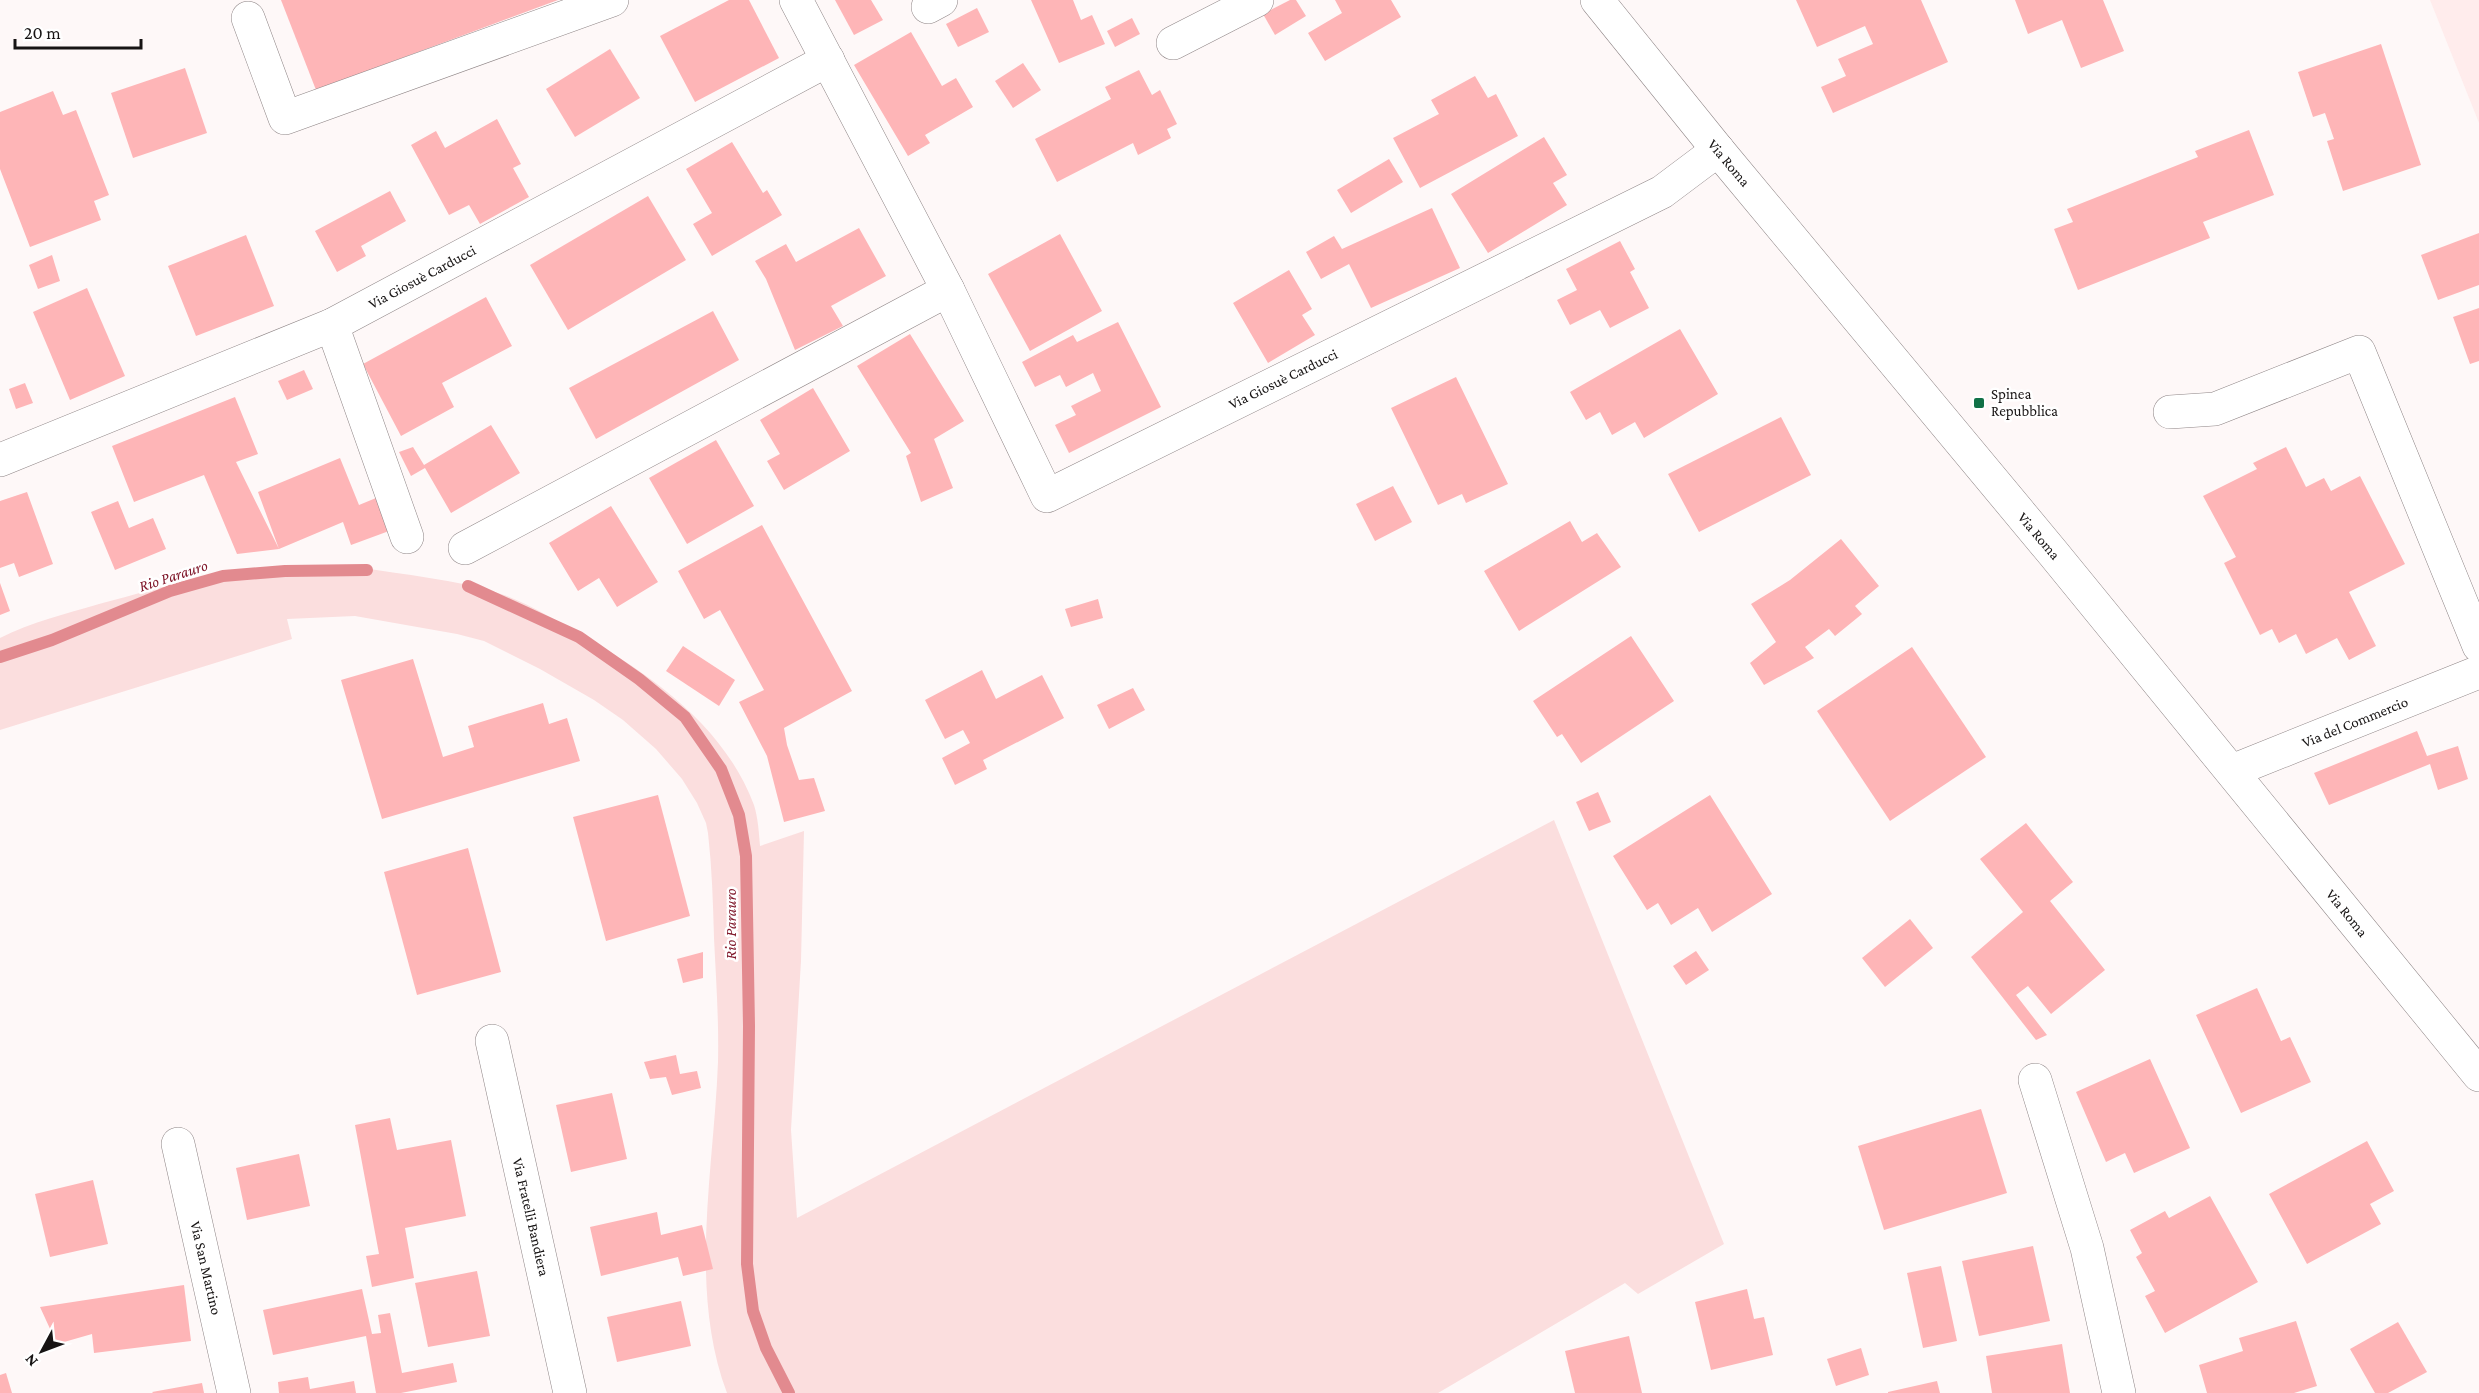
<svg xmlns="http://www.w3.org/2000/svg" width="2479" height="1393" viewBox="0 0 2479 1393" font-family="'Crimson Pro',serif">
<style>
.built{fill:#ffecec}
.green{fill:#fbdede}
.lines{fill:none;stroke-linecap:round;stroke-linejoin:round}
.stream{stroke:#e28a8f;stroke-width:12}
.building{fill:#feb5b7}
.minor-casing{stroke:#8f8687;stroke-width:34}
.minor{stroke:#fff;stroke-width:33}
.poi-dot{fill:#117147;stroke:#fff;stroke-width:2}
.labels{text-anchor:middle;stroke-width:5;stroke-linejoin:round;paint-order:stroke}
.street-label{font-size:15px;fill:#171414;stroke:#fff}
.poi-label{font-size:15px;fill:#171414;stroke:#fff;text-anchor:start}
.water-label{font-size:16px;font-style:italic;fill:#81192c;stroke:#fff}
</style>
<rect width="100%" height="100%" fill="#fef8f8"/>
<path class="built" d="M 2430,0 L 2479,0 L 2479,123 Z"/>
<path class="green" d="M 342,566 L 357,567 C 404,575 455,579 501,594 C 527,603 554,619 578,633 C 649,673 724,725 754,805 C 758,818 759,833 760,846 L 804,831 L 801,961 L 791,1130 L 797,1218 L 1554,820 L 1724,1244 L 1638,1294 L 1625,1283 L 1438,1393 L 727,1393 C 688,1289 714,1170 718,1062 C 719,1021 716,979 714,938 C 713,903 712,868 708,833 L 706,823 L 697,803 L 682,779 L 656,749 L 623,720 L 594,700 L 540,669 L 484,641 L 457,634 L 355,616 L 287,619 L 292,639 L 0,730 L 0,638 C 32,622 65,614 99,604 C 134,595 170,584 205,577 C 250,569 297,568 342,566 Z"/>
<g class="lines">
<g class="stream">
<path d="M 468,586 L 579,637 L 639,679 L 685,717 L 721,769 L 739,815 L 746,856 L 749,1026 L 747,1264 L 753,1311 L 766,1348 L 789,1393"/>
<path d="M 0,657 L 52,640 L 170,591 L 223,576 L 285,571 L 367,570"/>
</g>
</g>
<g class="building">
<path d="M 281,0 L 558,0 L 316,90 Z"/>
<path d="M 729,0 L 749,0 L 779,58 L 695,102 L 660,36 Z"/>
<path d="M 835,0 L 871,0 L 883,20 L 854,35 Z"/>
<path d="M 1031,0 L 1073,0 L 1081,20 L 1092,15 L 1105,44 L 1059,63 Z"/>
<path d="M 1290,0 L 1296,0 L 1306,16 L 1275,35 L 1263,14 Z"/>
<path d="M 1335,0 L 1391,0 L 1401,17 L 1325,61 L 1308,33 L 1342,13 Z"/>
<path d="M 1796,0 L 1921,0 L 1948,62 L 1833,113 L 1821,87 L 1846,76 L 1838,59 L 1873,44 L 1865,26 L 1817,47 Z"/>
<path d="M 2015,0 L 2103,0 L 2124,51 L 2081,68 L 2062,20 L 2028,34 Z"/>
<path d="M 977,8 L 989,32 L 958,47 L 946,24 Z"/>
<path d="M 1132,18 L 1140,34 L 1115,47 L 1107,31 Z"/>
<path d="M 911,32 L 942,86 L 956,78 L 973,107 L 925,135 L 930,143 L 908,156 L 854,65 Z"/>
<path d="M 2381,44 L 2421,165 L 2343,191 L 2327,141 L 2334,139 L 2325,113 L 2313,117 L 2298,72 Z"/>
<path d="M 610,49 L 640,98 L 575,137 L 546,89 Z"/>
<path d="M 1023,63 L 1041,90 L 1013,108 L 995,81 Z"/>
<path d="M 185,68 L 207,133 L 133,158 L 111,93 Z"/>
<path d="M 1139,70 L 1152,95 L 1160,90 L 1177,124 L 1167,129 L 1171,138 L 1138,155 L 1133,143 L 1057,182 L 1035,139 L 1111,99 L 1105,87 Z"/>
<path d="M 1475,76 L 1488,98 L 1496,94 L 1518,136 L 1420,188 L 1393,138 L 1439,114 L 1431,100 Z"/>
<path d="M 53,91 L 63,115 L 76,110 L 109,195 L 94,201 L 101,220 L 30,247 L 0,169 L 0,112 Z"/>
<path d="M 497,119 L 521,164 L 513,168 L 529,197 L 480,224 L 469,205 L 449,215 L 411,145 L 436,131 L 445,148 Z"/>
<path d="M 2249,130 L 2274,195 L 2203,222 L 2210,238 L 2078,290 L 2054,229 L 2073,222 L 2067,209 L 2198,157 L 2195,151 Z"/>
<path d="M 1544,137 L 1567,175 L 1553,183 L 1567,205 L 1488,253 L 1451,194 Z"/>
<path d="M 732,142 L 763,193 L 767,190 L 782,215 L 712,256 L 693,224 L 712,213 L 686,169 Z"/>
<path d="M 1389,159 L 1403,182 L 1351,213 L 1337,190 Z"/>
<path d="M 390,191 L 406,221 L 361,246 L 366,256 L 337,272 L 315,231 Z"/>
<path d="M 648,196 L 686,260 L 568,330 L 530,265 Z"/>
<path d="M 1432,208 L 1460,268 L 1371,308 L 1349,264 L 1321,279 L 1306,252 L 1334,236 L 1342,249 Z"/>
<path d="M 859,228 L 886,276 L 831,306 L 843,326 L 795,350 L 766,279 L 755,261 L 786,244 L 796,262 Z"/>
<path d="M 2479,233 L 2479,285 L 2438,300 L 2421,255 Z"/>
<path d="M 1060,234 L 1102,311 L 1030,351 L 988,274 Z"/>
<path d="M 246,235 L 274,306 L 196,336 L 168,266 Z"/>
<path d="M 1620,241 L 1635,269 L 1630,272 L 1649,308 L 1610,328 L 1600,310 L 1570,325 L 1557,300 L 1577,290 L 1566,269 Z"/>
<path d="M 52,255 L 60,281 L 38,289 L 29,265 Z"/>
<path d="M 1289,270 L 1312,309 L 1302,315 L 1315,335 L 1268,363 L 1233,303 Z"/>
<path d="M 87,288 L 125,376 L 70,400 L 33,312 Z"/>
<path d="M 486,297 L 512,346 L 442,383 L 454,407 L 401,436 L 363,364 Z"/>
<path d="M 2479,308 L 2479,361 L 2470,364 L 2453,317 Z"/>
<path d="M 713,311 L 739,360 L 596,439 L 569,388 Z"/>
<path d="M 1118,322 L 1161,407 L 1069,453 L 1055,425 L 1076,415 L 1071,406 L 1101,391 L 1093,373 L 1066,387 L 1060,375 L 1035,387 L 1022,362 L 1073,335 L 1077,342 Z"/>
<path d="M 1680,329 L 1718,394 L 1644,438 L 1635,422 L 1612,435 L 1600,412 L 1586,420 L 1570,392 Z"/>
<path d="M 910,334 L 964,421 L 934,439 L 953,488 L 921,502 L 906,456 L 911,453 L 857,366 Z"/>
<path d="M 304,370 L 313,389 L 287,400 L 278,381 Z"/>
<path d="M 1456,377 L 1508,484 L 1466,503 L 1462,494 L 1438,505 L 1391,408 Z"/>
<path d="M 25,383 L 33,403 L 16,409 L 9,389 Z"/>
<path d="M 813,388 L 850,451 L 784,490 L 767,461 L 780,454 L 760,420 Z"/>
<path d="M 235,397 L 258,454 L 236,462 L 279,549 L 258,492 L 340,458 L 359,505 L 376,498 L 389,531 L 351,545 L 343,522 L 279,549 L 237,554 L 204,475 L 134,502 L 112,446 Z"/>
<path d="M 1781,417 L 1811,475 L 1699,532 L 1668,474 Z"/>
<path d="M 491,425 L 520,473 L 451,513 L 425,468 L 411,476 L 399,452 L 413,447 L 424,465 Z"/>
<path d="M 716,440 L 754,506 L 687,544 L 649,478 Z"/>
<path d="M 2286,447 L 2306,487 L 2324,478 L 2331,491 L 2360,476 L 2405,564 L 2349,592 L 2376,646 L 2349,660 L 2337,638 L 2306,654 L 2296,634 L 2279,643 L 2272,629 L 2260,635 L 2224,563 L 2236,557 L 2203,496 L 2257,469 L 2253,463 Z"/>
<path d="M 1393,486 L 1412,522 L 1375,541 L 1356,504 Z"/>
<path d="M 27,492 L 53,564 L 19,577 L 14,563 L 0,568 L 0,501 Z"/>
<path d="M 118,501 L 129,528 L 153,518 L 166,549 L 115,570 L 91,512 Z"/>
<path d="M 611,506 L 658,582 L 617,607 L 599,578 L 578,591 L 549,543 Z"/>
<path d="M 1570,521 L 1582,542 L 1597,533 L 1621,567 L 1519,631 L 1484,571 Z"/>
<path d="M 762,525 L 852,691 L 784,728 L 787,745 L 799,780 L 814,778 L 825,811 L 784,822 L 767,756 L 739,702 L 764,690 L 720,610 L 704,619 L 678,571 Z"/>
<path d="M 1841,539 L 1879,586 L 1855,606 L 1862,614 L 1835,636 L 1829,629 L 1805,647 L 1814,658 L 1764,685 L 1750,663 L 1776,642 L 1751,604 L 1790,580 Z"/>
<path d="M 0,583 L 10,611 L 0,615 Z"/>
<path d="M 1098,599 L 1103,618 L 1071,627 L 1065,609 Z"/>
<path d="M 1631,636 L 1674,701 L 1581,763 L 1562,734 L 1557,737 L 1533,701 Z"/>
<path d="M 683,646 L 735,680 L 719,706 L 666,671 Z"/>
<path d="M 1912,647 L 1986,757 L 1890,821 L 1817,711 Z"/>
<path d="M 413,659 L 443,757 L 474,747 L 468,726 L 543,703 L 549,724 L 567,718 L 580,761 L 382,819 L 341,680 Z"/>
<path d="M 982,670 L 996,699 L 1042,675 L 1064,718 L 983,760 L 987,769 L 955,785 L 942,758 L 970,743 L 963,730 L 945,739 L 925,700 Z"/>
<path d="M 1133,688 L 1145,710 L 1109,729 L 1097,705 Z"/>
<path d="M 2417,731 L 2427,756 L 2458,746 L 2468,779 L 2438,790 L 2430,764 L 2329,805 L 2314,773 Z"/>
<path d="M 1598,792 L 1611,822 L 1589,831 L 1576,802 Z"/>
<path d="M 658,795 L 690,916 L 606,941 L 573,817 Z"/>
<path d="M 1710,795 L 1772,894 L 1712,932 L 1698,908 L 1671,925 L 1658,903 L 1647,910 L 1613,856 Z"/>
<path d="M 2026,823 L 2073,882 L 2050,901 L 2105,970 L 2051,1014 L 2028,986 L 2016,995 L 2047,1035 L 2036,1040 L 1971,957 L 2023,912 L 1980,859 Z"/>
<path d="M 468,848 L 501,972 L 417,995 L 384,872 Z"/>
<path d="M 1910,919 L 1933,948 L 1885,987 L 1862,958 Z"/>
<path d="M 1696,951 L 1709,970 L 1686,985 L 1673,966 Z"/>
<path d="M 703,952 L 703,978 L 683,983 L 677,959 Z"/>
<path d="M 2257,988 L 2281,1041 L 2290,1037 L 2311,1082 L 2241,1113 L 2196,1015 Z"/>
<path d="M 676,1055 L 680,1074 L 697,1071 L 701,1088 L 672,1095 L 666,1077 L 650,1079 L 644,1062 Z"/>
<path d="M 2150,1059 L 2190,1148 L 2134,1173 L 2125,1153 L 2106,1162 L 2076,1092 Z"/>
<path d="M 612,1093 L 627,1159 L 571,1172 L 556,1105 Z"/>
<path d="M 1981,1109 L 2007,1193 L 1884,1230 L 1858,1146 Z"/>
<path d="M 390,1118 L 397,1150 L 451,1140 L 466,1216 L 405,1228 L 414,1278 L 372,1287 L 366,1256 L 379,1254 L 355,1125 Z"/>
<path d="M 2367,1141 L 2394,1191 L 2370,1204 L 2381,1224 L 2307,1264 L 2269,1194 Z"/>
<path d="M 299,1154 L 310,1206 L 247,1220 L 236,1168 Z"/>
<path d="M 93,1180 L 108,1244 L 50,1257 L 35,1194 Z"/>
<path d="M 2210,1196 L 2258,1282 L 2165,1333 L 2145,1296 L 2155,1291 L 2136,1257 L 2142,1253 L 2130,1230 L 2165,1211 L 2169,1218 Z"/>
<path d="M 657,1212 L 661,1235 L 702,1225 L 713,1269 L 683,1276 L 678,1257 L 601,1276 L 590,1227 Z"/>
<path d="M 2033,1246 L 2050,1321 L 1979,1336 L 1962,1261 Z"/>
<path d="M 1941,1266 L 1957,1341 L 1923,1348 L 1907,1273 Z"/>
<path d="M 477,1271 L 490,1336 L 428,1347 L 415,1283 Z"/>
<path d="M 184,1285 L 191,1341 L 94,1353 L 92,1334 L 57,1344 L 40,1307 Z"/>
<path d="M 362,1289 L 372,1334 L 381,1333 L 378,1315 L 390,1313 L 402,1373 L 453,1363 L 457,1382 L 401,1393 L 376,1393 L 366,1336 L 273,1355 L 263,1310 Z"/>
<path d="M 1747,1289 L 1754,1319 L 1764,1317 L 1773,1355 L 1711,1370 L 1695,1302 Z"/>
<path d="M 681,1301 L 691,1346 L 617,1362 L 607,1317 Z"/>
<path d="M 2296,1321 L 2317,1386 L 2294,1393 L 2207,1393 L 2199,1365 L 2243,1351 L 2239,1338 Z"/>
<path d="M 2398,1322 L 2427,1372 L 2388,1393 L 2375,1393 L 2350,1349 Z"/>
<path d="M 1629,1336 L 1642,1393 L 1575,1393 L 1565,1351 Z"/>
<path d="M 2062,1344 L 2070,1393 L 1992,1393 L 1986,1356 Z"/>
<path d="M 1861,1348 L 1869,1375 L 1836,1386 L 1827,1359 Z"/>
<path d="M 6,1373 L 12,1393 L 0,1393 L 0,1375 Z"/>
<path d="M 308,1377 L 310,1389 L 354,1381 L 356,1393 L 279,1393 L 278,1382 Z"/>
<path d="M 1937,1381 L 1940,1393 L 1888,1393 L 1888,1392 Z"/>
<path d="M 202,1383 L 204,1393 L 153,1393 L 152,1392 Z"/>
</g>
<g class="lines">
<defs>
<g id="minor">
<path d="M 796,0 L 948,290 L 1047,496 L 1662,192 L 1718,150"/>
<path d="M 1597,0 L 1718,150 L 2053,553 L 2479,1075"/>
<path d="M 928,7 L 941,0"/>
<path d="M 248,18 L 285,118 L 612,0"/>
<path d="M 1173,43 L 1257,0"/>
<path d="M 332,325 L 407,537"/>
<path d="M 2170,412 L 2215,409 L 2359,352 L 2479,646"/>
<path d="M 0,460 L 332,325 L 828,60"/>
<path d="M 465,548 L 948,290"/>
<path d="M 2232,771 L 2479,672"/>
<path d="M 492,1041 L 570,1393"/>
<path d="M 2035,1080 L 2087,1248 L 2119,1393"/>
<path d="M 178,1144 L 234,1393"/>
</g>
</defs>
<use href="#minor" class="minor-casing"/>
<use href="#minor" class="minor"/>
</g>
<rect class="poi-dot" x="1973" y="397" width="12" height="12" rx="3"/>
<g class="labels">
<g class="street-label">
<text transform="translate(1729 163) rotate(50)" y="5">Via Roma</text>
<text transform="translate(422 277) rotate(-28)" y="5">Via Giosuè Carducci</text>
<text transform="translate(1283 379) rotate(-26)" y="5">Via Giosuè Carducci</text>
<text transform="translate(2039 536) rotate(50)" y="5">Via Roma</text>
<text transform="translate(2355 722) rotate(-22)" y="5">Via del Commercio</text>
<text transform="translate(2347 913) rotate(51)" y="5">Via Roma</text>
<text transform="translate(531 1217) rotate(77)" y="5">Via Fratelli Bandiera</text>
<text transform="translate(206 1268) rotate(77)" y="5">Via San Martino</text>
</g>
<g class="poi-label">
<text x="1991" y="399">Spinea<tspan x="1991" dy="17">Repubblica</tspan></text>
</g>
<g class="water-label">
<text transform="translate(173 575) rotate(-18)" y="6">Rio Parauro</text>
<text transform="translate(730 924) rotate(-90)" y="6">Rio Parauro</text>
</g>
</g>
<g transform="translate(42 1351) rotate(229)" stroke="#ffffff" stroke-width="4.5" paint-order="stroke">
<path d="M0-4.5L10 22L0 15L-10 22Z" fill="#171414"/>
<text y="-9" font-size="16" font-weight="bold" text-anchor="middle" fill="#171414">N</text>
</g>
<path d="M15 39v9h126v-9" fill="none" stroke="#171414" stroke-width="3"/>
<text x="24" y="39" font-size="18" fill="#171414" stroke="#ffffff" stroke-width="4.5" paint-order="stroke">20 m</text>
</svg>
